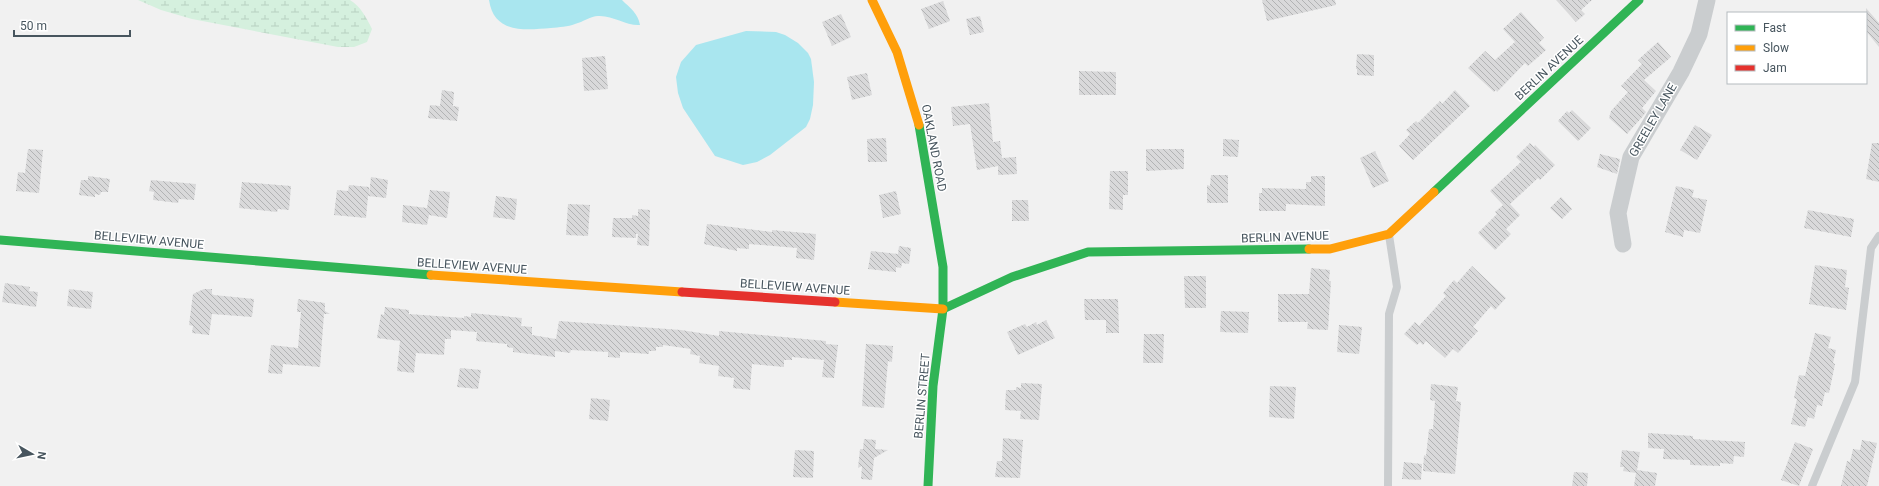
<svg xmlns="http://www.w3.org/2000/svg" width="1879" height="486" viewBox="0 0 1879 486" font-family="Roboto,sans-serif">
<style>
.wetland{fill:url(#wetland-marsh)}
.water{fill:#a9e6ef}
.building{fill:url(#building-back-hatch)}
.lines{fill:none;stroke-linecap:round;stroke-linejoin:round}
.lane{stroke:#cacdcf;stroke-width:8}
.street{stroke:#cacdcf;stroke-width:17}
.fast{stroke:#30b455;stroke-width:9}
.slow{stroke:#ff9f0a;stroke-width:9}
.jam{stroke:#e5322d;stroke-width:9}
.labels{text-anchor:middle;stroke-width:3;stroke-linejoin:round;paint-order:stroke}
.street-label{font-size:12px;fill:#47555e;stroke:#fff}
</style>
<defs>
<pattern id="wetland-marsh" width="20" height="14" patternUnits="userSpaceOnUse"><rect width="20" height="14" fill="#d5f0de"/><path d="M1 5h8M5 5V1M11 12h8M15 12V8" fill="none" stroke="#b8d0c1"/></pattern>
<pattern id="building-back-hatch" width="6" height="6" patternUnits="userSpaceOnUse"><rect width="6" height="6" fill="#d9d9da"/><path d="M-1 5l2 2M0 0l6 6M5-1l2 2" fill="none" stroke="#b2b3b4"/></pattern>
</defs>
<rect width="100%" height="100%" fill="#f1f1f1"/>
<path class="wetland" d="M 138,0 L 350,0 C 361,7 366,17 372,29 L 367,42 L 354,47 L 338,47 L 192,19 L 161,10 Z"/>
<g class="water">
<path d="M 489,0 L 622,0 C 630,8 638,13 640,25 C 626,26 613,15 598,16 C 591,16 583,22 575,24 C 568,27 559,27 551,28 C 525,30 494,34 489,0 Z"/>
<path d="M 746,31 L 776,32 L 785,35 L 798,43 L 808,53 L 811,59 L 814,82 L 813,105 L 810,119 L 806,127 L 770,155 L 757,162 L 743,165 L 715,156 L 683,108 L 678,93 L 676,77 L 681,62 L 696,45 Z"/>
</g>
<g class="building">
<path d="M 1262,0 L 1335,0 L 1336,5 L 1267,21 Z"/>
<path d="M 1556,0 L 1592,0 L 1581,10 L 1585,14 L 1576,22 Z"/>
<path d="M 943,1 L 950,21 L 929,29 L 921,9 Z"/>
<path d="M 1866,8 L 1879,23 L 1879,47 L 1866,31 Z"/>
<path d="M 1521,12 L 1544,38 L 1539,43 L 1546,50 L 1528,66 L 1525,63 L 1497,92 L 1496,90 L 1494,92 L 1468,68 L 1485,51 L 1495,60 L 1515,42 L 1503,29 Z"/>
<path d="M 841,14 L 851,37 L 832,46 L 822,22 Z"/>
<path d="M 980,16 L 984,32 L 970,35 L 966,19 Z"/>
<path d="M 1658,42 L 1671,57 L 1644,80 L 1656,91 L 1642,108 L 1646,112 L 1643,116 L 1627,134 L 1609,118 L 1611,111 L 1628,92 L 1621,86 L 1642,64 L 1638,60 Z"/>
<path d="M 1357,54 L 1374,55 L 1374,76 L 1357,75 L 1357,69 L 1356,69 Z"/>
<path d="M 605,56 L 608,89 L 584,91 L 582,58 Z"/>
<path d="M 1079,71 L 1116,72 L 1116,95 L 1079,95 Z"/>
<path d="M 867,73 L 872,95 L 852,100 L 847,77 Z"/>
<path d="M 442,90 L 454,92 L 453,106 L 459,107 L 457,121 L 428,118 L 430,105 L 440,106 Z"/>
<path d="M 1455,90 L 1470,106 L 1413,160 L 1399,146 L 1410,134 L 1406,130 L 1416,121 L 1418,123 L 1440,101 L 1442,104 Z"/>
<path d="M 989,103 L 993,142 L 1000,141 L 1002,158 L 1016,157 L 1017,174 L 998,175 L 998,166 L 977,170 L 970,124 L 953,126 L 951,107 Z"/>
<path d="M 1572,110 L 1591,128 L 1578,141 L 1558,121 L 1567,111 L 1569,113 Z"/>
<path d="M 1695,125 L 1712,135 L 1697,160 L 1680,150 Z"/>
<path d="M 886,138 L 887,162 L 868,162 L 867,139 Z"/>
<path d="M 1223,139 L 1239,140 L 1238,157 L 1223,156 Z"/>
<path d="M 1530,143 L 1534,147 L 1535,145 L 1555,165 L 1540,180 L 1538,178 L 1510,204 L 1520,215 L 1506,229 L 1511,234 L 1495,250 L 1478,233 L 1497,214 L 1495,212 L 1503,205 L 1490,191 L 1521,162 L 1516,157 Z"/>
<path d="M 1872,143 L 1879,143 L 1879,182 L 1866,179 Z"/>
<path d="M 28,149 L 43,150 L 39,193 L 16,191 L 18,172 L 25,173 Z"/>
<path d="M 1146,149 L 1184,149 L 1184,169 L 1146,171 Z"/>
<path d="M 1375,151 L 1389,181 L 1373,188 L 1360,158 Z"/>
<path d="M 1600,154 L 1620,159 L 1617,174 L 1597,167 Z"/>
<path d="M 1110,171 L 1128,171 L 1128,195 L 1123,195 L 1123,210 L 1109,209 Z"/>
<path d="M 1211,175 L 1228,175 L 1228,203 L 1207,203 L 1207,185 L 1210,186 Z"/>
<path d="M 88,176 L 110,179 L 108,192 L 101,192 L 100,195 L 95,194 L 95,197 L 79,195 L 81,180 L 88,180 Z"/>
<path d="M 1311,176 L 1325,176 L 1325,206 L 1286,204 L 1286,211 L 1259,211 L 1259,193 L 1262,193 L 1262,188 L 1306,189 L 1306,182 L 1311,182 Z"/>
<path d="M 371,177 L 388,180 L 386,198 L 368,196 L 366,218 L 334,215 L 337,190 L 348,191 L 349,185 L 369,187 L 369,195 Z"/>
<path d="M 151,180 L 196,184 L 194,200 L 179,199 L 178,203 L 153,200 L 154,192 L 149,191 Z"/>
<path d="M 242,182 L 291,186 L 289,210 L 278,209 L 277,212 L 239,208 Z"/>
<path d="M 1676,186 L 1694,190 L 1692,197 L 1707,200 L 1700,233 L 1684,230 L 1683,237 L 1665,232 Z"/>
<path d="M 430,190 L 450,192 L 447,218 L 429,215 L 427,225 L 402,222 L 403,205 L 427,208 Z"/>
<path d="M 896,191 L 901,214 L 883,218 L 879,195 Z"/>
<path d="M 496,196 L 517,199 L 515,220 L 493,217 Z"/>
<path d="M 1561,197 L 1572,209 L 1562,219 L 1550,208 Z"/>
<path d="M 1012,200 L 1028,200 L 1029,221 L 1012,221 Z"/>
<path d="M 568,204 L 590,205 L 588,236 L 566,235 Z"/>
<path d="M 638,209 L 650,210 L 649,246 L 637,245 L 638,234 L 636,234 L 636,238 L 612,237 L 613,218 L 632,218 L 632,215 L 638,216 Z"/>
<path d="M 1808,210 L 1854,219 L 1851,237 L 1804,228 Z"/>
<path d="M 707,224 L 772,232 L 772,230 L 816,234 L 814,260 L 796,258 L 797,248 L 749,244 L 749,249 L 737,248 L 737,251 L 704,244 Z"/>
<path d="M 899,246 L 911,248 L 909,264 L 902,263 L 901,268 L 896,267 L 896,272 L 868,269 L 871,251 L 898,254 Z"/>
<path d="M 1815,265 L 1847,270 L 1845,287 L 1849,288 L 1846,310 L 1809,304 Z"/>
<path d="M 1472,266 L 1506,298 L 1495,310 L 1491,306 L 1473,327 L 1478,331 L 1458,353 L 1453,349 L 1445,358 L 1426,341 L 1423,345 L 1420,342 L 1417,345 L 1404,334 L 1415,322 L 1419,326 L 1446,296 L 1443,293 L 1454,280 L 1457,283 Z"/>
<path d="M 1311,268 L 1330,270 L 1329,281 L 1331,281 L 1328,330 L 1307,329 L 1308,322 L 1278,322 L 1278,294 L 1309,294 Z"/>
<path d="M 1184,276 L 1206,276 L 1206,308 L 1185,308 Z"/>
<path d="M 5,283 L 30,287 L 29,291 L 38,292 L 36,307 L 2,302 Z"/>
<path d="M 69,289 L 93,292 L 91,309 L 67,306 Z"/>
<path d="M 204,289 L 212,289 L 212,294 L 214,295 L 254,299 L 252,317 L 212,314 L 209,335 L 192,333 L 193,326 L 189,325 L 193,294 Z"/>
<path d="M 298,299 L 325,303 L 325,311 L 330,314 L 324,314 L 320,367 L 283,364 L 282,374 L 268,373 L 271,345 L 298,348 L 301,312 L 297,312 Z"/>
<path d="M 1084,299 L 1118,299 L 1119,333 L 1106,333 L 1106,320 L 1085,320 Z"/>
<path d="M 385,307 L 409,310 L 409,314 L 464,318 L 464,316 L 471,317 L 471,313 L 522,318 L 521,326 L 532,327 L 532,335 L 556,339 L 559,321 L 681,330 L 719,336 L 719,331 L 826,341 L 826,344 L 838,345 L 834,378 L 822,377 L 824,360 L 792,357 L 792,360 L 784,360 L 784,367 L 752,364 L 750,390 L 733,388 L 734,378 L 718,376 L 719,366 L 699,363 L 700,356 L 690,354 L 691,349 L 663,345 L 663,347 L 656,347 L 656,351 L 649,351 L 649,354 L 620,352 L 620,358 L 608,357 L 608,352 L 571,350 L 570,353 L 555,351 L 555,357 L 513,352 L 513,348 L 507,347 L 507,344 L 476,341 L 477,332 L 451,330 L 451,339 L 445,339 L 444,355 L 416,353 L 414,373 L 397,371 L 400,341 L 377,338 L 381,314 L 384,315 Z"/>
<path d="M 1221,311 L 1249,312 L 1248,333 L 1220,332 Z"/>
<path d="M 1046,320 L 1055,338 L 1018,355 L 1007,332 L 1025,324 L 1027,327 L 1036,322 L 1037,325 Z"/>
<path d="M 1339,325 L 1362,327 L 1359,354 L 1337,352 Z"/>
<path d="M 1815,333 L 1831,337 L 1828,348 L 1836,350 L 1833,363 L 1835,364 L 1829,393 L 1825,392 L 1822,406 L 1817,405 L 1814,419 L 1808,417 L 1805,427 L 1791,424 L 1797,399 L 1794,398 L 1799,375 L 1805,376 Z"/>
<path d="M 1144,334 L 1164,334 L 1163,363 L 1143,363 Z"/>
<path d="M 866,344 L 893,346 L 892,362 L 888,361 L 884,408 L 862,406 Z"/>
<path d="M 460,368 L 481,370 L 478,389 L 457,387 Z"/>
<path d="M 1021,383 L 1042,384 L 1039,420 L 1020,419 L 1021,411 L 1005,410 L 1006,390 L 1016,390 L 1016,387 L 1021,388 Z"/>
<path d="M 1431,384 L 1458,387 L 1456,401 L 1461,402 L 1455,474 L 1423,471 L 1424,455 L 1426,456 L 1429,429 L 1433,429 L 1435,401 L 1430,400 Z"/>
<path d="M 1270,386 L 1296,387 L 1294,419 L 1269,417 Z"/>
<path d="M 591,398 L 610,400 L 608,421 L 589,419 Z"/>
<path d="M 1648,433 L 1693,436 L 1693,439 L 1745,442 L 1744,457 L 1734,456 L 1733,464 L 1720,463 L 1720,466 L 1690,465 L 1690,460 L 1663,459 L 1664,449 L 1648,448 Z"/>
<path d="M 1003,438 L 1023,440 L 1020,478 L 995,477 L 997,461 L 1002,461 Z"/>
<path d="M 864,439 L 876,440 L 875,449 L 888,450 L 874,458 L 872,480 L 861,479 L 862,466 L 858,468 L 860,449 L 863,449 Z"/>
<path d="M 1862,440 L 1877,443 L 1867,486 L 1841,486 L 1847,461 L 1850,462 L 1853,449 L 1860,450 Z"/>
<path d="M 1795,442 L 1813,449 L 1799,486 L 1781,480 Z"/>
<path d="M 795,450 L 814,451 L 813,478 L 793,477 Z"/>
<path d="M 1622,450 L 1640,452 L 1637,470 L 1657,473 L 1655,486 L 1634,486 L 1636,473 L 1623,471 L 1624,467 L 1620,467 Z"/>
<path d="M 1404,462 L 1422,464 L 1421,480 L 1402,479 Z"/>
<path d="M 1574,472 L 1588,473 L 1587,486 L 1572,486 Z"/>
</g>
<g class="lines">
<g class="lane">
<path d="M 1388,486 L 1389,314 L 1397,287 L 1389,235"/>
<path d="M 1812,486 L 1855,382 L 1871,248 L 1879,236"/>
</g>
<path class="street" d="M 1623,244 L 1618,213 L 1631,157 L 1681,72 L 1699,34 L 1707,0"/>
<g class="fast">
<path d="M 919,125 L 943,267 L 943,309 L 933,386 L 928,486"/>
<path d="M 1434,192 L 1639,0"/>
<path d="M 0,240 L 431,275"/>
<path d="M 943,309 L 1012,277 L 1088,252 L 1309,249"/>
</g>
<g class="slow">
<path d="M 872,0 L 897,52 L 919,125"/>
<path d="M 1309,249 L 1330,249 L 1389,234 L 1434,192"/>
<path d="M 431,275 L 682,292"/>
<path d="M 835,302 L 943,309"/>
</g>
<path class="jam" d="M 682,292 L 835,302"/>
</g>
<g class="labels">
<g class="street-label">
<text transform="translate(1549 68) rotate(-43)" y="4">BERLIN AVENUE</text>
<text transform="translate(1653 120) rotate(-60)" y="4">GREELEY LANE</text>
<text transform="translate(934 148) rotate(79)" y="4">OAKLAND ROAD</text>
<text transform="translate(1285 237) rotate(-2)" y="4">BERLIN AVENUE</text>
<text transform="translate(149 240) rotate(5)" y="4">BELLEVIEW AVENUE</text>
<text transform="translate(472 266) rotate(4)" y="4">BELLEVIEW AVENUE</text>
<text transform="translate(795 287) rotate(4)" y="4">BELLEVIEW AVENUE</text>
<text transform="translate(922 396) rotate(-85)" y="4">BERLIN STREET</text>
</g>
</g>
<rect x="1727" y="12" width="140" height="72" fill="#ffffff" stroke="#b5bbbf"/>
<rect x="1735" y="25" width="20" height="6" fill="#30b455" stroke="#b5bbbf"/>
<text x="1763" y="32" font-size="12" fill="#47555e">Fast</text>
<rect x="1735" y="45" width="20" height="6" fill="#ff9f0a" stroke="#b5bbbf"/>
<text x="1763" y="52" font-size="12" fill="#47555e">Slow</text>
<rect x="1735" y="65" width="20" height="6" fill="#e5322d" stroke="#b5bbbf"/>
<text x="1763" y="72" font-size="12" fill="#47555e">Jam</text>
<g transform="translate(32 454) rotate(99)" stroke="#ffffff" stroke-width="3" paint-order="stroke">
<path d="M0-3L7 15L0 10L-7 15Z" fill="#47555e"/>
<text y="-6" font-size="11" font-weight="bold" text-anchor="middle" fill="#47555e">N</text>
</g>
<path d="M14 30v6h116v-6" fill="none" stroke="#47555e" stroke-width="2"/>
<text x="20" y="30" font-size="12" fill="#47555e" stroke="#ffffff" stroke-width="3" paint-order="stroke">50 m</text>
</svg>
